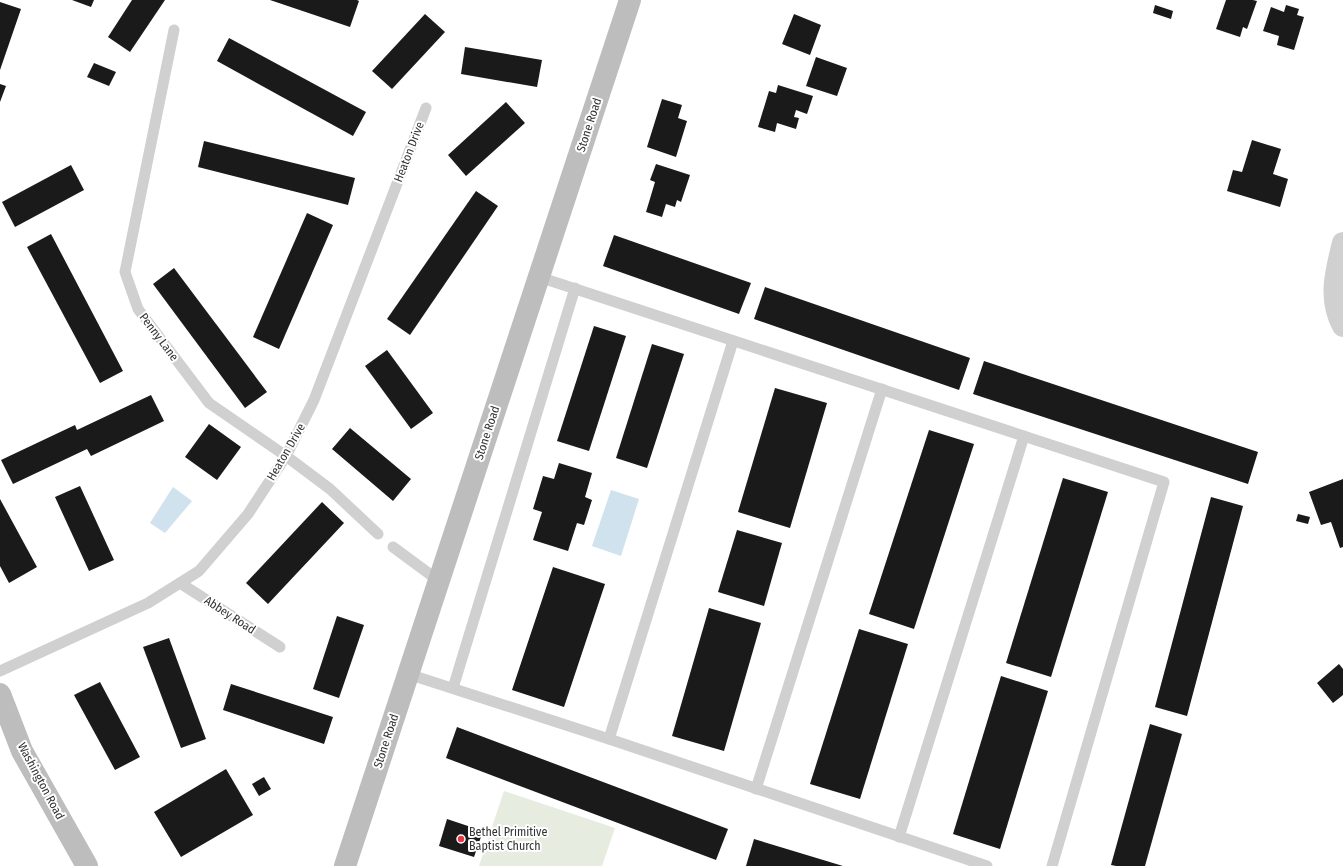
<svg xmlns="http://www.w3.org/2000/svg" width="1343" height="866" viewBox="0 0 1343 866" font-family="'Fira Sans Condensed',sans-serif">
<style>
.green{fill:#e6ecdf}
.water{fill:#cfe2ee}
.building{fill:#1a1a1a}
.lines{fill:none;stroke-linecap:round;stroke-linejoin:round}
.lane{stroke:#d0d0d0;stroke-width:11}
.street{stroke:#d0d0d0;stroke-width:22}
.secondary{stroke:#bdbdbd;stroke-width:22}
.poi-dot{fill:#e63946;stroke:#fff;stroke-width:1.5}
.labels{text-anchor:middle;stroke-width:4;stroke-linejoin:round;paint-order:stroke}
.street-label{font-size:12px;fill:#333;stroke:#fff}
.poi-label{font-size:12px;fill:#333;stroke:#fff;text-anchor:start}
</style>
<rect width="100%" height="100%" fill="#fff"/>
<path class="green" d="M 504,791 L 615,828 L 602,866 L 479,866 Z"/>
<g class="water">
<path d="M 173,487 L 192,501 L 165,533 L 150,523 Z"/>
<path d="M 611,490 L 639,499 L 621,556 L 592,546 Z"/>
</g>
<g class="building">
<path d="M 72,0 L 94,0 L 91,7 Z"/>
<path d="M 132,0 L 165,0 L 130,52 L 108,37 Z"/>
<path d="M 270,0 L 357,0 L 359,1 L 350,27 Z"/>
<path d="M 1226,0 L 1253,0 L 1257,1 L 1247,29 L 1243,27 L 1240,37 L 1216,29 Z"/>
<path d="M 0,2 L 21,9 L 0,70 Z"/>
<path d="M 1155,5 L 1173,11 L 1171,19 L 1153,13 Z"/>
<path d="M 1286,5 L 1299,9 L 1297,15 L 1304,17 L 1294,50 L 1277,45 L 1279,36 L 1263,31 L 1271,7 L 1284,12 Z"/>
<path d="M 425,14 L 445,32 L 392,89 L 372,71 Z"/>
<path d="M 794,14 L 821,25 L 810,55 L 782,44 Z"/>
<path d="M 229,38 L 366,112 L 353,136 L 217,61 Z"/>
<path d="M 465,47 L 542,60 L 537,87 L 461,74 Z"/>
<path d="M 816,57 L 847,68 L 837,96 L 806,86 Z"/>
<path d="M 94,63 L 116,72 L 109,86 L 87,77 Z"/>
<path d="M 0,84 L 6,86 L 0,102 Z"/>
<path d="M 778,85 L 813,96 L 807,114 L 796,110 L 794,117 L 799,118 L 796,129 L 777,123 L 775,132 L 758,127 L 769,91 L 776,93 Z"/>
<path d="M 662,99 L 682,105 L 678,118 L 687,121 L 676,157 L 647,147 Z"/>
<path d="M 506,102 L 525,123 L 466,176 L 448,155 Z"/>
<path d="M 1252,140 L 1281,149 L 1273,174 L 1288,179 L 1280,207 L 1227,191 L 1233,170 L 1242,172 Z"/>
<path d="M 204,141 L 355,178 L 348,205 L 198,167 Z"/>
<path d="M 656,164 L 690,175 L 681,202 L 677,200 L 675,207 L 666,204 L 662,217 L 646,212 L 655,182 L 650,180 Z"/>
<path d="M 71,165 L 84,190 L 15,227 L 2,202 Z"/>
<path d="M 476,191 L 498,206 L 410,335 L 387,319 Z"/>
<path d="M 307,213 L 333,225 L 279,349 L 253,337 Z"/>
<path d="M 51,234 L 123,371 L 100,383 L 27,247 Z"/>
<path d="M 614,235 L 751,283 L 739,314 L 603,266 Z"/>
<path d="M 174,268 L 267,392 L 245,408 L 153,284 Z"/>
<path d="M 765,287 L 970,358 L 959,390 L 754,319 Z"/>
<path d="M 594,326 L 626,336 L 589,451 L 557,441 Z"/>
<path d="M 652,344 L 684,354 L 647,468 L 616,458 Z"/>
<path d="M 387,350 L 433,413 L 411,429 L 365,366 Z"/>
<path d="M 984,361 L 1258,452 L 1248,484 L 973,394 Z"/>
<path d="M 775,388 L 827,403 L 790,528 L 738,512 Z"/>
<path d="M 151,395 L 164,421 L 91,456 L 87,449 L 13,484 L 1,460 L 75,425 L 77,430 Z"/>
<path d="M 209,424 L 241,447 L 217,480 L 185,457 Z"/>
<path d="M 350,428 L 411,479 L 393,501 L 332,449 Z"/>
<path d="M 929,430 L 974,444 L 914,629 L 869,614 Z"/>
<path d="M 559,463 L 592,473 L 585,497 L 592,500 L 584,525 L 577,523 L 568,551 L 533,540 L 542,512 L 533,509 L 543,476 L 554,479 Z"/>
<path d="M 1063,478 L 1108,492 L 1051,677 L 1006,663 Z"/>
<path d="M 1343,479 L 1343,547 L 1340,548 L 1331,522 L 1321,525 L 1309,492 Z"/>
<path d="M 80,486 L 114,560 L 89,571 L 55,497 Z"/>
<path d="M 1211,497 L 1243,506 L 1187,716 L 1155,707 Z"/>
<path d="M 0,499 L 37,567 L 9,583 L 0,566 Z"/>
<path d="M 322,502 L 344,523 L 268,604 L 246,583 Z"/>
<path d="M 1298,514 L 1310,517 L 1308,524 L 1296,521 Z"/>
<path d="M 737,530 L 782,543 L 764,606 L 718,592 Z"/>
<path d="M 553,567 L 605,584 L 564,707 L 512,690 Z"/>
<path d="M 709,608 L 761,623 L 724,751 L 672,736 Z"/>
<path d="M 337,616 L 364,625 L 339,698 L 313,689 Z"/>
<path d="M 859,629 L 908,644 L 860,799 L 810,784 Z"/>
<path d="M 169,638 L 206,739 L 181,748 L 143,647 Z"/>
<path d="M 1339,664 L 1343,669 L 1343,695 L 1333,703 L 1317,683 Z"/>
<path d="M 1001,676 L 1048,691 L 1000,849 L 953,834 Z"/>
<path d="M 100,682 L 140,757 L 115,770 L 74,695 Z"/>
<path d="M 231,684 L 333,717 L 324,744 L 223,710 Z"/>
<path d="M 1150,724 L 1182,734 L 1145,866 L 1116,866 L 1111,865 Z"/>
<path d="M 457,727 L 728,829 L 716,860 L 446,758 Z"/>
<path d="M 226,769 L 253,815 L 181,857 L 154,812 Z"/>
<path d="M 264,777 L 271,789 L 259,796 L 252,784 Z"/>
<path d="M 447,819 L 483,831 L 474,857 L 439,846 Z"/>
<path d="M 754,839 L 843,866 L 746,866 Z"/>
</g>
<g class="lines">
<g class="lane">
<path d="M 174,30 L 125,272 L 138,309 L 209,403 L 286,456 L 330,489 L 378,534"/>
<path d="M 539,277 L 1164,482 L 1052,866"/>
<path d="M 393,547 L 439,581"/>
<path d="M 180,583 L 280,647"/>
<path d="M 0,671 L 148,603 L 199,571 L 248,514 L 286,456 L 314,400 L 426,108"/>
<path d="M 408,674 L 609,739 L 987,866"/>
<path d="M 453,688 L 575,288"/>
<path d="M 609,739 L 733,341"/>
<path d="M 756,789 L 882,389"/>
<path d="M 899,837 L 1024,436"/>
</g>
<path class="street" d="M 1343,243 C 1336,271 1328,299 1343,326"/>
<g class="secondary">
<path d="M 0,694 L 22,751 L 87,866"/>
<path d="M 345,866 L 630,0"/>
</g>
</g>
<circle class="poi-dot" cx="461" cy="839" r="4"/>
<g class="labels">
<g class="street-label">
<text transform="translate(589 125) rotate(-72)" y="4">Stone Road</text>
<text transform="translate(409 152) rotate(-69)" y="4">Heaton Drive</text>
<text transform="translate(159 337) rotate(53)" y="4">Penny Lane</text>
<text transform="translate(487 433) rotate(-72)" y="4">Stone Road</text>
<text transform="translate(286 452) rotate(-60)" y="4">Heaton Drive</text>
<text transform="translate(230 615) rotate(33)" y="4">Abbey Road</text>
<text transform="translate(386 741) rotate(-72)" y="4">Stone Road</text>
<text transform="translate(41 781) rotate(62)" y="4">Washington Road</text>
</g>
<g class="poi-label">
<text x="469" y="836">Bethel Primitive<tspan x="469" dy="14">Baptist Church</tspan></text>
</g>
</g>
</svg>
